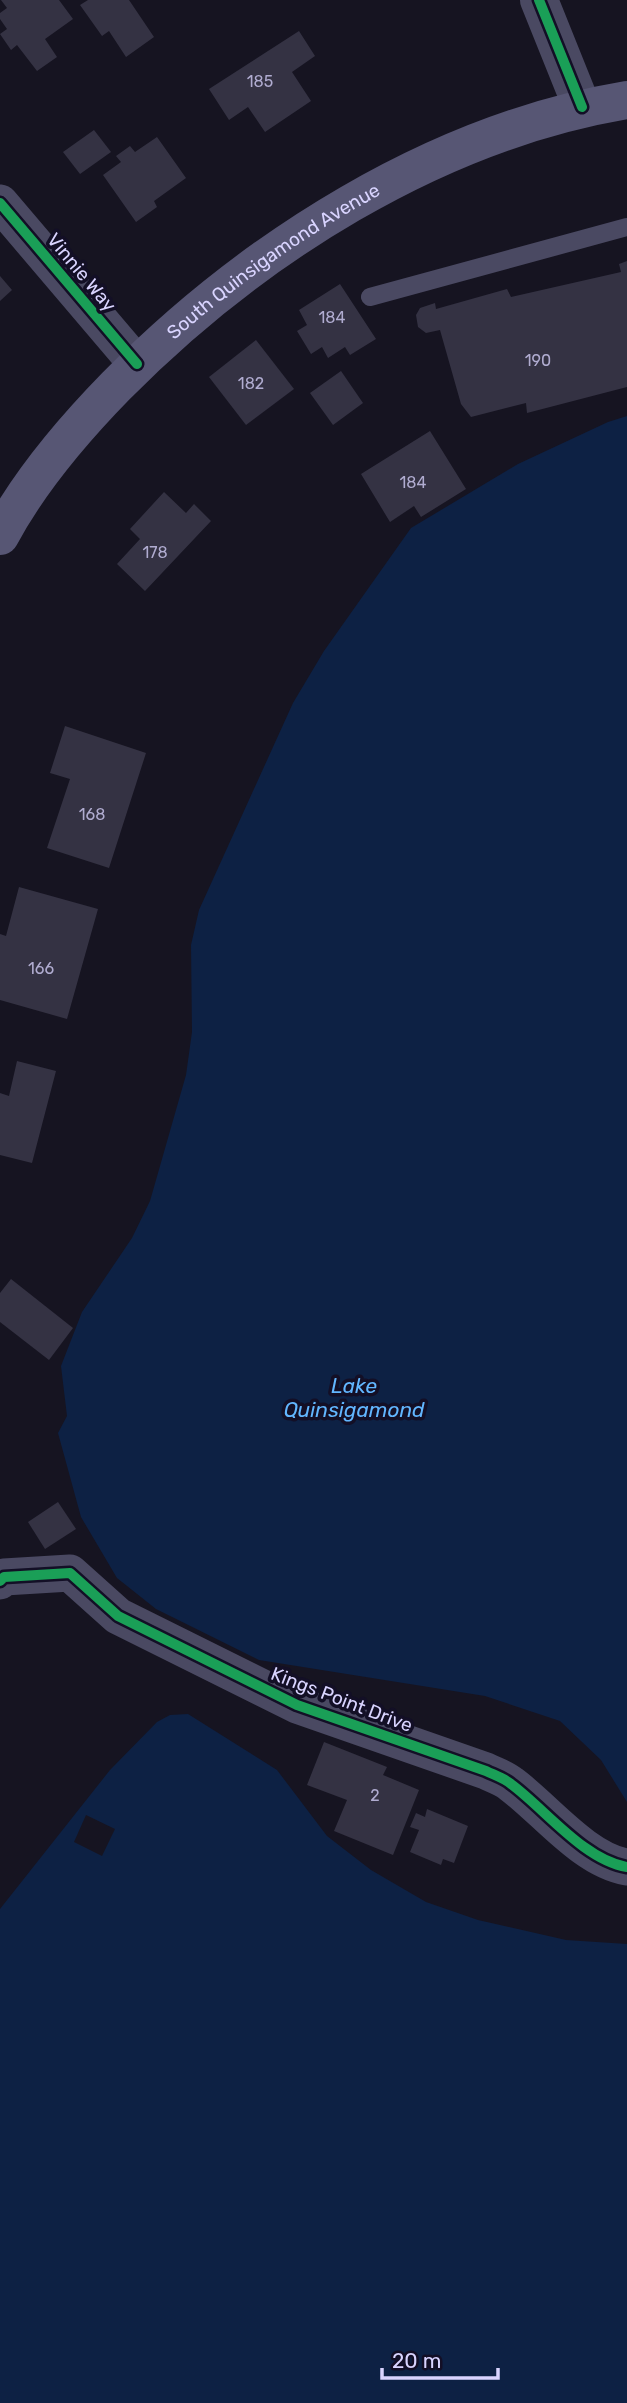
<svg xmlns="http://www.w3.org/2000/svg" width="627" height="2403" viewBox="0 0 627 2403" font-family="Rubik,sans-serif">
<style>
.water{fill:#0d2144}
.pier{fill:#161421}
.building{fill:#343243}
.lines{fill:none;stroke-linecap:round;stroke-linejoin:round}
.service{stroke:#4a4962;stroke-width:18}
.minor{stroke:#4a4962;stroke-width:37}
.tertiary{stroke:#4a4962;stroke-width:38}
.secondary{stroke:#575674;stroke-width:38}
.cycleway-casing{stroke:#130f26;stroke-width:15}
.cycleway{stroke:#1a9f57;stroke-width:10}
.labels{text-anchor:middle;stroke-width:7;stroke-linejoin:round;paint-order:stroke}
.number-label{font-size:16px;fill:#b0acd0}
.street-label{font-size:19px;fill:#d9d4ff;stroke:#130f26}
.water-label{font-size:21px;font-style:italic;fill:#62b6ff;stroke:#130f26}
</style>
<rect width="100%" height="100%" fill="#161421"/>
<g class="water">
<path d="M 627,416 L 627,1802 L 601,1760 L 560,1721 L 485,1696 L 259,1660 L 156,1609 L 117,1578 L 81,1517 L 58,1433 L 67,1416 L 61,1366 L 82,1312 L 132,1238 L 150,1201 L 186,1075 L 192,1032 L 191,945 L 199,910 L 293,703 L 324,651 L 411,528 L 518,464 L 608,422 Z"/>
<path d="M 188,1714 L 277,1770 L 327,1836 L 371,1870 L 426,1902 L 478,1920 L 566,1940 L 627,1944 L 627,2403 L 0,2403 L 0,1909 L 110,1770 L 157,1722 L 170,1715 Z"/>
</g>
<path class="pier" d="M 86,1815 L 115,1829 L 102,1856 L 74,1842 Z"/>
<g class="building">
<path d="M 1,0 L 59,0 L 73,19 L 45,39 L 57,57 L 37,71 L 17,45 L 11,50 L 0,34 L 7,29 L 0,19 L 0,13 L 7,8 Z"/>
<path d="M 88,0 L 129,0 L 154,37 L 126,57 L 109,31 L 102,36 L 80,5 Z"/>
<path d="M 299,31 L 315,56 L 292,72 L 311,101 L 265,132 L 248,107 L 229,120 L 209,89 Z"/>
<path d="M 94,130 L 111,152 L 80,174 L 63,152 Z"/>
<path d="M 157,137 L 186,178 L 154,201 L 157,207 L 136,222 L 103,175 L 121,162 L 116,156 L 130,146 L 135,152 Z"/>
<path d="M 627,261 L 627,387 L 527,413 L 526,403 L 471,417 L 461,404 L 440,330 L 426,333 L 418,327 L 416,315 L 420,308 L 435,303 L 436,309 L 507,289 L 511,297 L 621,272 L 619,264 Z"/>
<path d="M 0,276 L 12,290 L 0,301 Z"/>
<path d="M 340,284 L 376,339 L 350,355 L 345,347 L 328,358 L 322,347 L 311,354 L 297,331 L 307,325 L 299,310 Z"/>
<path d="M 256,340 L 294,389 L 246,425 L 209,377 Z"/>
<path d="M 341,371 L 363,403 L 333,425 L 310,393 Z"/>
<path d="M 430,431 L 466,489 L 421,517 L 414,506 L 390,522 L 361,474 Z"/>
<path d="M 164,492 L 186,513 L 194,504 L 211,521 L 145,591 L 117,564 L 140,539 L 130,529 Z"/>
<path d="M 65,726 L 146,753 L 109,868 L 47,848 L 70,779 L 50,773 Z"/>
<path d="M 19,887 L 98,909 L 67,1019 L 0,1000 L 0,934 L 6,936 Z"/>
<path d="M 17,1061 L 56,1071 L 32,1163 L 0,1155 L 0,1093 L 9,1096 Z"/>
<path d="M 11,1279 L 73,1328 L 49,1360 L 0,1322 L 0,1293 Z"/>
<path d="M 58,1502 L 76,1529 L 45,1549 L 28,1522 Z"/>
<path d="M 324,1742 L 387,1767 L 383,1775 L 419,1790 L 393,1855 L 334,1831 L 347,1800 L 307,1785 Z"/>
<path d="M 427,1809 L 468,1826 L 454,1863 L 443,1859 L 441,1865 L 410,1852 L 419,1830 L 410,1827 L 416,1813 L 425,1817 Z"/>
</g>
<g class="lines">
<path class="service" d="M 370,297 L 627,227"/>
<g class="minor">
<path d="M 0,203 L 137,364"/>
<path d="M 0,1581 L 4,1577 L 70,1573 L 118,1616 L 297,1705 L 486,1771 C 494,1775 504,1778 511,1784 C 545,1809 584,1860 627,1867"/>
</g>
<path class="tertiary" d="M 539,0 L 582,107"/>
<path class="secondary" id="s1" d="M 0,536 C 30,480 72,431 116,386 C 251,249 435,132 627,100"/>
<defs>
<g id="cycleway">
<path d="M 539,0 L 582,107"/>
<path d="M 0,203 L 137,364"/>
<path d="M 0,1581 L 4,1577 L 70,1573 L 118,1616 L 297,1705 L 486,1771 C 494,1775 504,1778 511,1784 C 545,1809 584,1860 627,1867"/>
</g>
</defs>
<use href="#cycleway" class="cycleway-casing"/>
<use href="#cycleway" class="cycleway"/>
</g>
<g class="labels">
<g class="number-label">
<text x="260" y="87">185</text>
<text x="332" y="323">184</text>
<text x="538" y="366">190</text>
<text x="251" y="389">182</text>
<text x="413" y="488">184</text>
<text x="155" y="558">178</text>
<text x="92" y="820">168</text>
<text x="41" y="974">166</text>
<text x="375" y="1801">2</text>
</g>
<g class="street-label">
<text dy="7" stroke="none"><textPath href="#s1" startOffset="392">South Quinsigamond Avenue</textPath></text>
<text transform="translate(82 272) rotate(50)" y="7">Vinnie Way</text>
<text transform="translate(342 1699) rotate(21)" y="7">Kings Point Drive</text>
</g>
<g class="water-label">
<text x="354" y="1393">Lake<tspan x="354" dy="24">Quinsigamond</tspan></text>
</g>
</g>
<path d="M382 2368v10h116v-10" fill="none" stroke="#d9d4ff" stroke-width="3.5"/>
<text x="392" y="2368" font-size="21" fill="#d9d4ff" stroke="#130f26" stroke-width="5" paint-order="stroke">20 m</text>
</svg>
